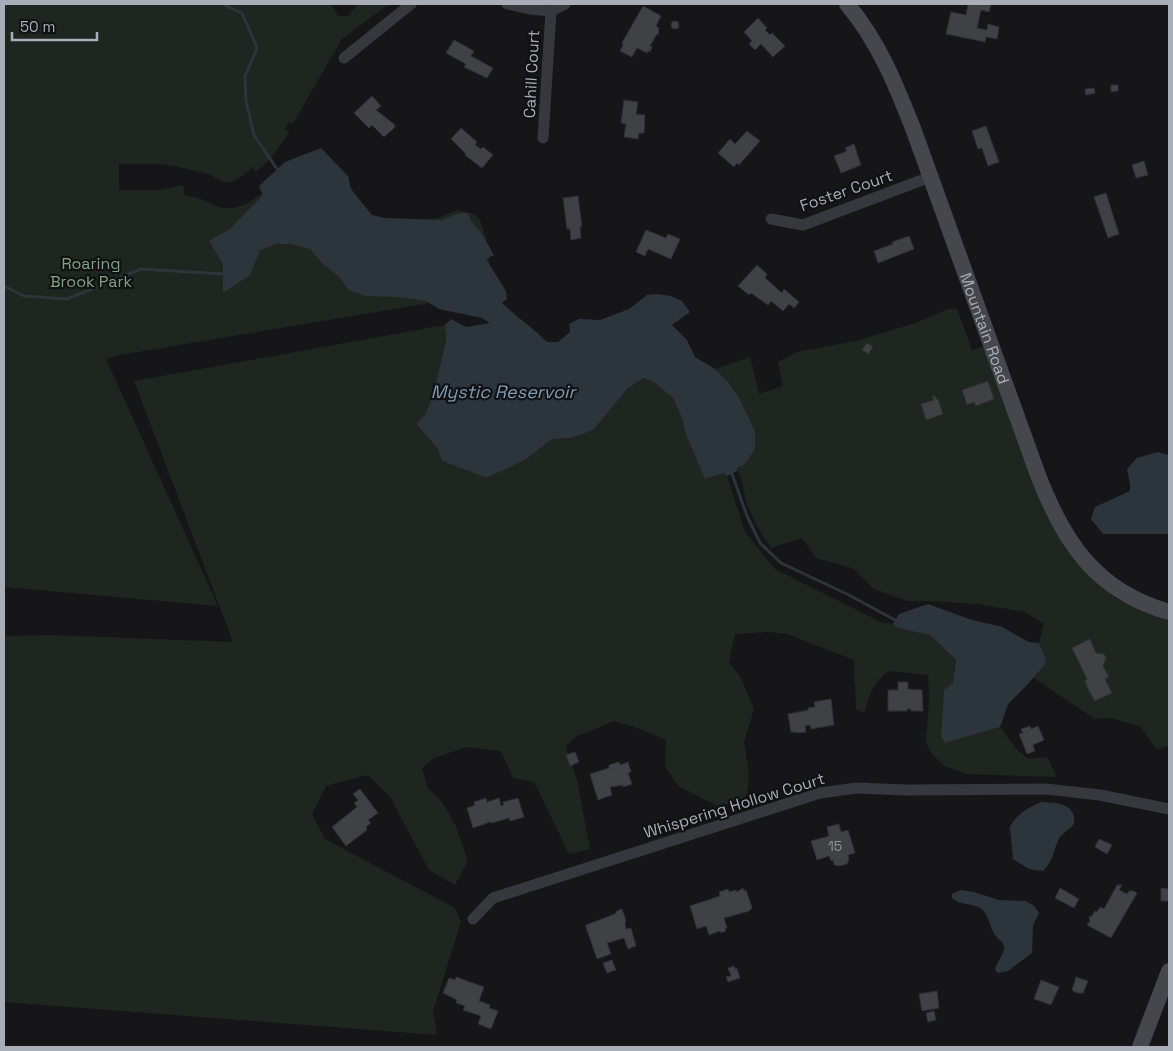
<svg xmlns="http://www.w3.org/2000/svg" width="1173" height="1051" viewBox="0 0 1173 1051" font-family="'Space Grotesk',sans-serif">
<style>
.green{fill:#1e261f;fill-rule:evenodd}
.water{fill:#2c353c}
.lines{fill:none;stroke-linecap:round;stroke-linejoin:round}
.stream{stroke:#2c353c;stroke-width:3}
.building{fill:#404145;stroke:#303034}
.street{stroke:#37383d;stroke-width:11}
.secondary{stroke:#45474d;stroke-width:16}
.labels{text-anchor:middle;stroke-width:4.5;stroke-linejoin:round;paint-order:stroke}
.number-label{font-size:14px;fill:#8e929b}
.street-label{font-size:16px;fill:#a8adb8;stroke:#111113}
.park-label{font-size:16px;fill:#7fa381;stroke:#111113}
.water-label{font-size:18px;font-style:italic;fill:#7f9bb3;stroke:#111113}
</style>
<rect width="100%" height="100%" fill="#161618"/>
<g class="green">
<path d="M 4,4 L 331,4 L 338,16 L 348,16 L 358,4 L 389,4 L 342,39 L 292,125 L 290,121 L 285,128 L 289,133 L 270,159 L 256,172 L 252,167 L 243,176 L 231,182 L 224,182 L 208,174 L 175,166 L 159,164 L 119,164 L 119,190 L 159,190 L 183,185 L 185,195 C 190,196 196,197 201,199 C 207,201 212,205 219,207 C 243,213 260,195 276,180 L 366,221 L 409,224 L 438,218 L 457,210 L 474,214 L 480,220 L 486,238 L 490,267 L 497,292 L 120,355 L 106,359 L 218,606 L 4,587 Z"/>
<path d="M 948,309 L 957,309 L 972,350 L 985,346 L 1034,482 L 1099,584 L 1117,599 L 1169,621 L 1169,672 L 1168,675 L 1169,676 L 1169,746 L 1156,749 L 1141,727 L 1111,718 L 1095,719 L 1034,678 C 1048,661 1047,662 1039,643 L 1044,624 L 1025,612 L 977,604 L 930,601 L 907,601 L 874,589 L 852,568 L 816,558 L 802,538 L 771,548 L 758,528 L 747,505 L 741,478 L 736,468 L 740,466 L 754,431 C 742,407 734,388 715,369 L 750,357 L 759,394 L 783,386 L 778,362 L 797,352 L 855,341 L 916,323 ZM 988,381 L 994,399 L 976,406 L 974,402 L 967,405 L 963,396 L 962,390 ZM 935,396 L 936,399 L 938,399 L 943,414 L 926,419 L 921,405 L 934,400 L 933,397 ZM 1090,640 L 1096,653 L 1104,654 L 1105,658 L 1103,666 L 1109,677 L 1105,679 L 1111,693 L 1095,701 L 1085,680 L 1087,679 L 1072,649 Z"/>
<path d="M 445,325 L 446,341 L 433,395 L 425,415 L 416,424 L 437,448 L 442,461 L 488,478 L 525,460 L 552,439 L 572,438 L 592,430 L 628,388 L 644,378 L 655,383 L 673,398 L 682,418 L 686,435 L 705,479 L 725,473 L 727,476 L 745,532 L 775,569 L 881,622 L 893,624 L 897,628 L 930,635 L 956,660 L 945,743 L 1000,727 L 1018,751 L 1029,759 L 1047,757 L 1057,777 L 967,774 L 944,766 L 932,754 L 926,743 L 929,698 L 928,675 L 888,671 C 872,685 870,692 865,713 L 856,709 L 854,660 L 787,634 L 768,632 L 735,634 L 729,662 L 741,678 L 754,709 L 744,742 L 749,774 L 747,795 L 738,801 L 719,807 L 678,786 L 665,766 L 666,740 L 640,729 L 614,721 L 575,737 L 566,747 L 577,780 L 590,849 L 569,854 L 534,782 L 513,778 L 501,751 L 467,747 L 434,758 L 422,768 L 428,788 L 442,802 L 455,824 L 468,861 L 455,885 L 429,870 L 390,797 L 368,775 L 326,786 L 312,814 L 325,839 L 455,908 L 461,922 L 433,1011 L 437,1035 L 4,1002 L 4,636 L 51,635 L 233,642 L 134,381 Z"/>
</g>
<g class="water">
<path d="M 321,148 L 348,176 L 351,189 L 372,215 L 385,218 L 443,220 L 456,214 L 468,213 L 471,221 L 482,234 L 494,255 L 486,259 L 506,291 L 507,299 L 502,303 C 517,317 533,328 547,342 L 558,342 L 570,332 L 569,324 L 579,319 L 600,320 L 629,309 L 647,295 L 658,294 L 671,296 L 682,301 L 690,312 L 672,325 L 687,340 L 695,357 L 715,369 L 729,383 L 740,400 L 755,431 L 755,449 L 744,465 L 737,468 L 737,471 L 727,476 L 724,473 L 705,479 L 686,435 L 682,418 L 673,398 L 655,383 L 644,378 L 628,388 L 593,430 L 572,438 L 552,439 L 525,460 L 487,478 L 442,461 L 437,448 L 416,424 L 425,415 L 433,395 L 446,341 L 445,325 L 451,319 L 466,327 L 490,323 L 482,318 L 439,309 L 426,301 L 398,297 L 365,296 L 349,290 L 338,276 L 322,263 L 310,249 L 291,244 L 276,244 L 260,250 L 250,275 L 223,293 L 223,264 L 209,241 L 230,229 L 263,195 L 259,186 L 285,162 Z"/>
<path d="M 1158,452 L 1169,455 L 1169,534 L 1103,534 L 1091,519 L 1095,507 L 1130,491 L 1130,484 L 1127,469 L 1137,458 Z"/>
<path d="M 928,604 L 969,619 L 1002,627 L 1029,642 L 1039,643 L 1046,659 L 1044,666 L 1026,686 L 1008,704 L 1000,727 L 945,743 L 941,737 L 944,690 L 953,683 L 956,660 L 930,635 L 897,628 L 893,624 L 899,614 Z"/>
<path d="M 1041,802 C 1053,803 1070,802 1074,816 C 1074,818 1075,821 1074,823 C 1072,829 1064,831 1060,837 C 1053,849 1055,859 1043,871 L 1029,869 L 1013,859 L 1010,827 C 1017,814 1027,808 1041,802 Z"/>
<path d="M 961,890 L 974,892 L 999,900 L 1026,901 L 1034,906 L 1039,913 L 1033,925 L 1032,953 L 1008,971 L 998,973 L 995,970 C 996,962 1003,957 1004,949 C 1005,943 999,940 996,936 C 989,928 989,911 978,907 C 969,903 960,905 952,898 L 952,894 Z"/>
</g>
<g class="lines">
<g class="stream">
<path d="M 225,4 L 226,6 L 242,13 L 257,48 L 245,76 L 246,101 L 254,135 L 277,169"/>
<path d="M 4,286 L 24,296 L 67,299 L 141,269 L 223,274"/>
<path d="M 732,474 L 747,516 L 760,543 L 781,563 L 849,595 L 895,620"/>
</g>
</g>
<g class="building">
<path d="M 968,4 L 991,4 L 989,12 L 981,10 L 977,28 L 987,30 L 988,24 L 999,27 L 997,39 L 986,37 L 985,42 L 946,34 L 951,12 L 966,15 Z"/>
<path d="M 643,6 L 661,16 L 656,26 L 659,28 L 658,35 L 657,34 L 650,46 L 652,47 L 650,52 L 648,51 L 647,53 L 637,48 L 632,57 L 620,51 L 623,45 L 622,43 Z"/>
<path d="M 758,18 L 767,28 L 765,30 L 770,35 L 772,33 L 785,46 L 773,57 L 761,44 L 755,50 L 749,44 L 752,41 L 744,32 Z"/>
<circle cx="675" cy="25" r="4"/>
<path d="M 454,40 L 474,51 L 471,56 L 493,68 L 487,78 L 464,67 L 466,64 L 446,53 Z"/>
<path d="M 1111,85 L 1118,85 L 1118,91 L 1111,92 Z"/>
<path d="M 1094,88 L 1095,93 L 1086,95 L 1085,89 Z"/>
<path d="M 372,96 L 381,106 L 376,110 L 394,124 L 395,127 L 384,137 L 372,125 L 369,128 L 354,113 Z"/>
<path d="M 624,100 L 638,102 L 636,114 L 645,115 L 644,133 L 639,133 L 638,139 L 624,137 L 626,124 L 621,123 Z"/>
<path d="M 986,126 L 999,162 L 988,166 L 982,148 L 978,149 L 972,131 Z"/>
<path d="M 461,128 L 477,142 L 475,145 L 481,149 L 483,147 L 493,155 L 482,168 L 465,155 L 466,154 L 451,139 Z"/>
<path d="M 747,131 L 760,141 L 739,165 L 737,163 L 734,167 L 718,153 L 730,139 L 735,144 Z"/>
<path d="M 854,144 L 861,165 L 841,173 L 834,156 L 847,151 L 845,148 Z"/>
<path d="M 1144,161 L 1148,175 L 1136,178 L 1132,165 Z"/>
<path d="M 1106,193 L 1119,234 L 1108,238 L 1094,197 Z"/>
<path d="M 578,196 L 582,227 L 580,227 L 581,238 L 571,240 L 570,229 L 567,229 L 563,198 Z"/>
<path d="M 646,230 L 666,238 L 668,234 L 680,239 L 671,259 L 648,249 L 645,256 L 636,252 Z"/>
<path d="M 909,236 L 914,249 L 878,263 L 874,251 L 893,244 L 892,242 Z"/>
<path d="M 757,265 L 767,274 L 765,278 L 782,293 L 784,289 L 799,302 L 794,308 L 789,304 L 783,311 L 771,301 L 768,305 L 751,293 L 749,295 L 738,286 Z"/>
<path d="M 867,343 L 873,347 L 868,354 L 862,350 Z"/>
<path d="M 988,381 L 994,399 L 976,406 L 974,402 L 967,405 L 962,390 Z"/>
<path d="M 935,396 L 936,399 L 938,399 L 943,414 L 926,420 L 921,404 L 934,400 L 932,397 Z"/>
<path d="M 1090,639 L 1096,653 L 1104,654 L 1106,658 L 1103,666 L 1109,677 L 1105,679 L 1112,693 L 1095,701 L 1087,687 L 1085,680 L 1087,679 L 1072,648 Z"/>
<path d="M 898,682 L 908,682 L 908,689 L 922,690 L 923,711 L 911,711 L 911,709 L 907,709 L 907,711 L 888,711 L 888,690 L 898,690 Z"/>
<path d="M 831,699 L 834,725 L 811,729 L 810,725 L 805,726 L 806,732 L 796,733 L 795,732 L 791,732 L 788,714 L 808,710 L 808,708 L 815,707 L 814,702 Z"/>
<path d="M 1030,726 L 1031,729 L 1038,726 L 1044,740 L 1033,745 L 1035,751 L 1027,754 L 1019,734 L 1023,733 L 1021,729 Z"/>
<path d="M 575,752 L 579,762 L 570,766 L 566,755 Z"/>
<path d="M 619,762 L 620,765 L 628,762 L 631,772 L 628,773 L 632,784 L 623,787 L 623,785 L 610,787 L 612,795 L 598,800 L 590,774 L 609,768 L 609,765 Z"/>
<path d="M 360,789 L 378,813 L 368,820 L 371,823 L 366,827 L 367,830 L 346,846 L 332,827 L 357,807 L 354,803 L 358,800 L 353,794 Z"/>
<path d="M 486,798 L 487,802 L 499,798 L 501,806 L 504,805 L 503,802 L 518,798 L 524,817 L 510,821 L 509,818 L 492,823 L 490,822 L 473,828 L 467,808 L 475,805 L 474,802 Z"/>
<path d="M 839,824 L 841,832 L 848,830 L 855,853 L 848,855 L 849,859 L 847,864 L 839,866 L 834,865 L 833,860 L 831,861 L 829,856 L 817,860 L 811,841 L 829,836 L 827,827 Z"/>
<path d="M 1099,839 L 1112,845 L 1107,854 L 1095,847 Z"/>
<path d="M 1117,885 L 1122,885 L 1119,890 L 1127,894 L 1129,891 L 1133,891 L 1137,893 L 1111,938 L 1087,925 L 1090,921 L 1089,917 L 1092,916 L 1095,911 L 1097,912 L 1100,907 L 1104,909 Z"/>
<path d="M 743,888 L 744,891 L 746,890 L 752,908 L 749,911 L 724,918 L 727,928 L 725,929 L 726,931 L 721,933 L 720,931 L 709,935 L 706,926 L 697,929 L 690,906 L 720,896 L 719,892 L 728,889 L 729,892 L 736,890 L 737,892 Z"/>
<path d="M 1060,888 L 1079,899 L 1074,908 L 1055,898 Z"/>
<path d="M 1161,888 L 1169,889 L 1169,901 L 1161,901 Z"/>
<path d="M 622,909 L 626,921 L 625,924 L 626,929 L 631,928 L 636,946 L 628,949 L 624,938 L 607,943 L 611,954 L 597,959 L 586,927 L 586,925 L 615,914 L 617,911 Z"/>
<path d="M 612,960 L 616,970 L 607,973 L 603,963 Z"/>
<path d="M 734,966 L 735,969 L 737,968 L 740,978 L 728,982 L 726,977 L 731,976 L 728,968 Z"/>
<path d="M 456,977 L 484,987 L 479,1001 L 490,1005 L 489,1008 L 498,1011 L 491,1029 L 478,1024 L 481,1016 L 463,1010 L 465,1006 L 456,1003 L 457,1000 L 443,993 L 449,978 L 455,980 Z"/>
<path d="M 1076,977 L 1088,981 L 1083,993 L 1076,993 L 1072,990 Z"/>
<path d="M 1041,980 L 1059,987 L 1051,1005 L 1034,999 Z"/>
<path d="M 937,991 L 939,1008 L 922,1011 L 919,994 Z"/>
<path d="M 934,1011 L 936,1020 L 928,1022 L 926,1013 Z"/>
</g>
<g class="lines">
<g class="street">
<path d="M 507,4 L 530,9 L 551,11 L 565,4"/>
<path d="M 344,58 L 411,4"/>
<path d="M 543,138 L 551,11"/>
<path d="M 771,219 L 803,225 L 930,177"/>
<path d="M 473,919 L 493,898 L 820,793 L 857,788 L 906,790 L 1046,789 L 1100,795 L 1169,809"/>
</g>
<g class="secondary">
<path id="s1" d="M 847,4 C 879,42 896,85 914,131 L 1038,475 C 1064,543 1096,591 1169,612"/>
<path d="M 1140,1047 L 1169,971"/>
</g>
</g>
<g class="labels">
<g class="number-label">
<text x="835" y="851">15</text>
</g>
<g class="street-label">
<text transform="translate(531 74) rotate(-87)" y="6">Cahill Court</text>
<text transform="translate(846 190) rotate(-19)" y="6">Foster Court</text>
<text dy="6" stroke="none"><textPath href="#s1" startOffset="354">Mountain Road</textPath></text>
<text transform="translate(734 805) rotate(-17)" y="6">Whispering Hollow Court</text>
</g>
<g class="park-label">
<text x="91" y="269">Roaring<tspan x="91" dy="18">Brook Park</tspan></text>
</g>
<g class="water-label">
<text x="503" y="398">Mystic Reservoir</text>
</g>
</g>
<rect width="1173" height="1051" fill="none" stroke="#a8adb8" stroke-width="10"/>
<path d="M12 32v8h85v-8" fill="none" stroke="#a8adb8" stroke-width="2.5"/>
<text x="20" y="32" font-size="15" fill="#a8adb8" stroke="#111113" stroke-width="4" paint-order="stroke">50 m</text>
</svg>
